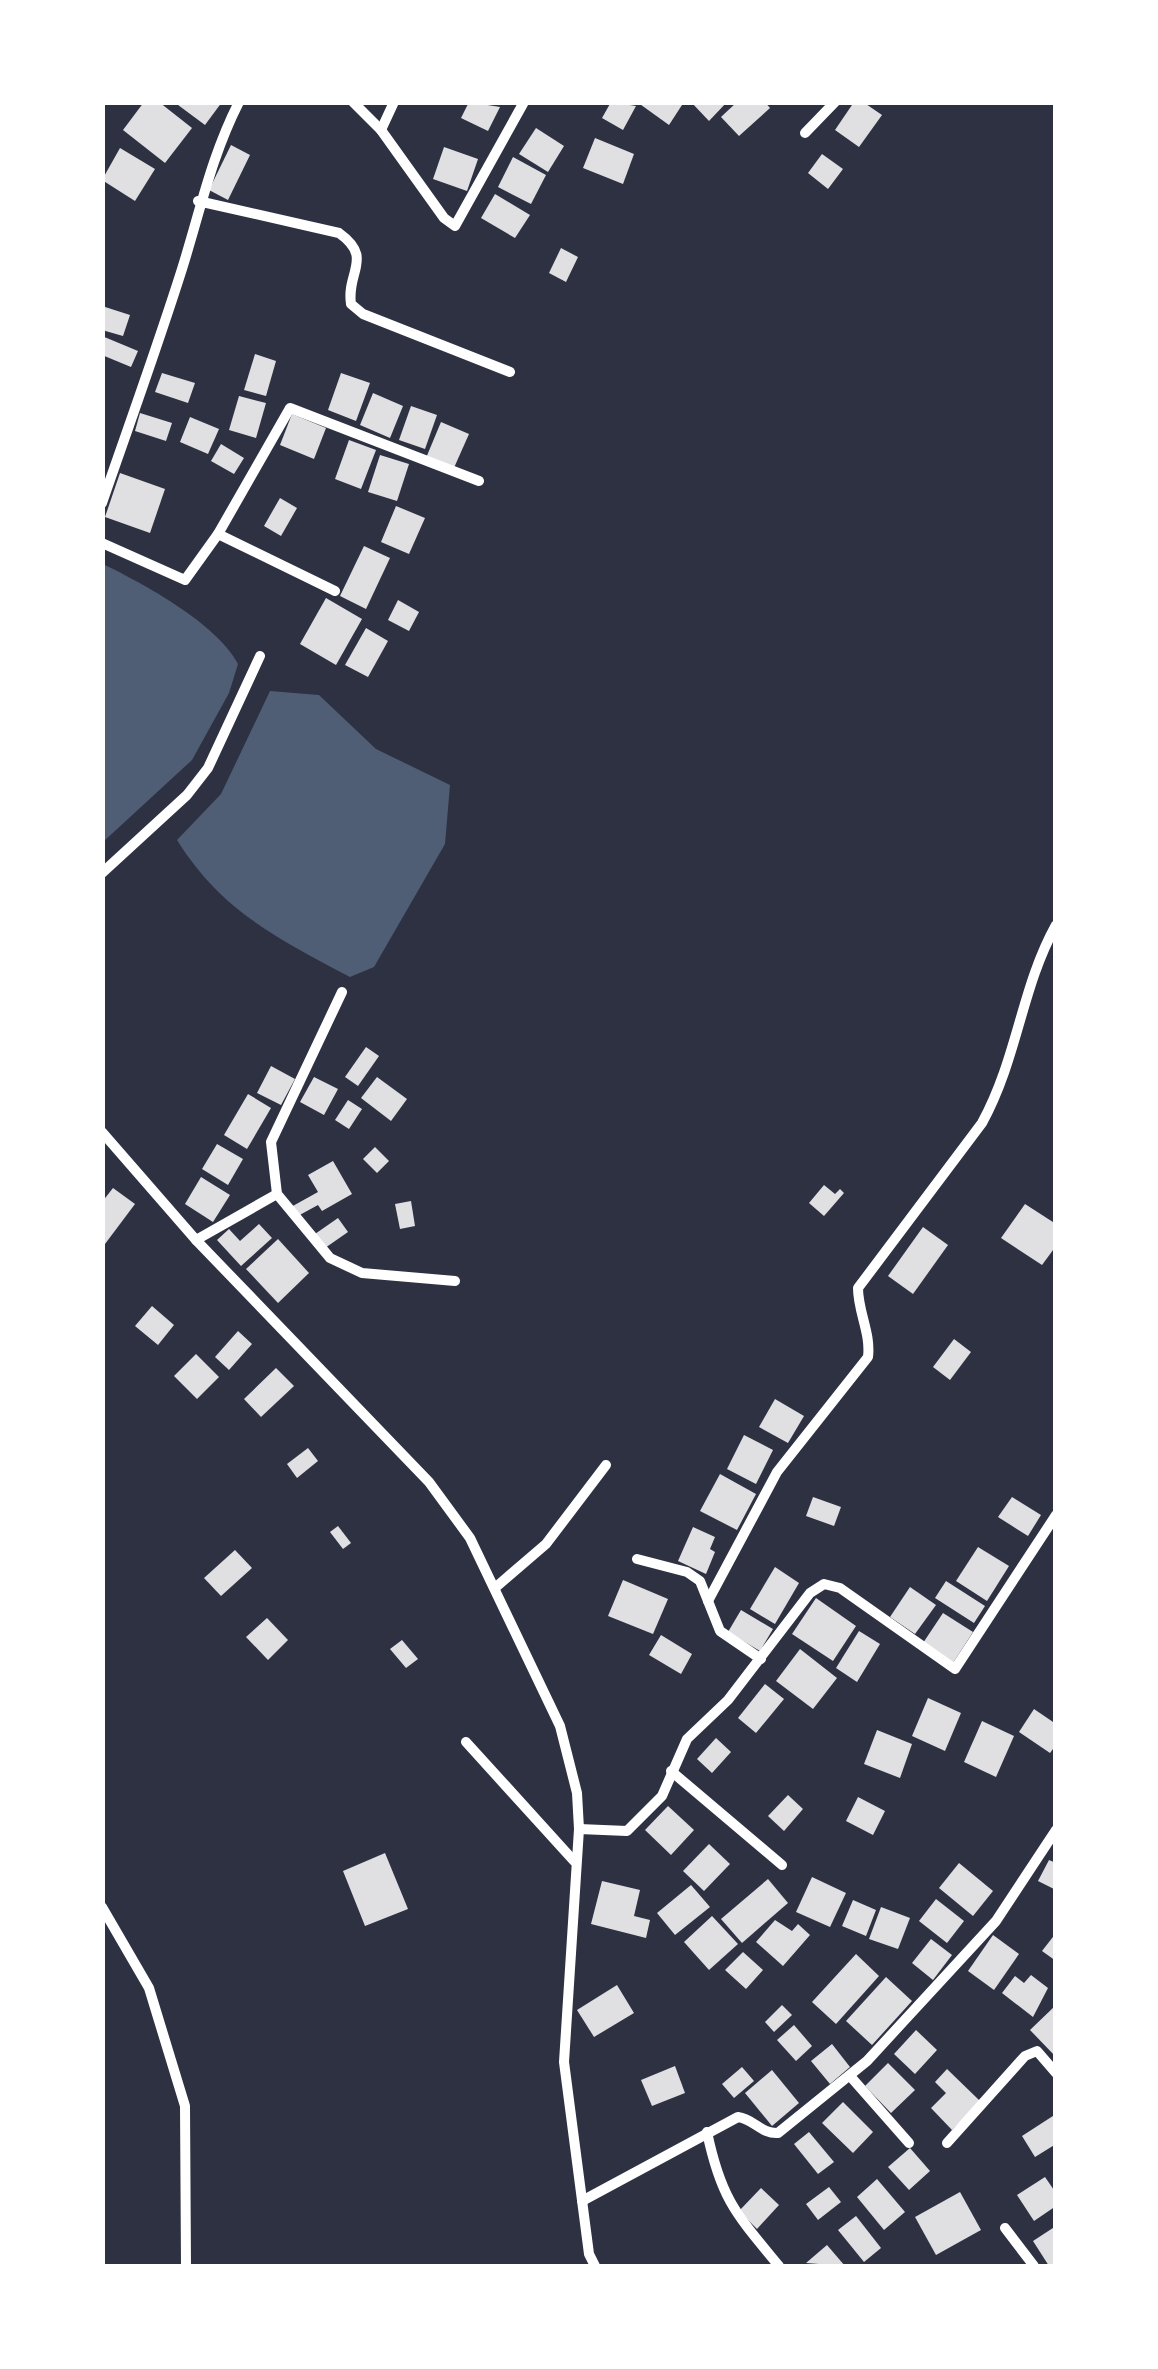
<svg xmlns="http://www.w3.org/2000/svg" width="1158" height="2369" viewBox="0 0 1158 2369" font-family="Jost,sans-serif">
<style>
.water{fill:#4f5d75}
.building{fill:#e0e0e3}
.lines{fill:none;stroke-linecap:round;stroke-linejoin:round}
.minor{stroke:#fff;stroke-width:10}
</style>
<rect width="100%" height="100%" fill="#2d3142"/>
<g class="water">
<path d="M 103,564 C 144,584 216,623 238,664 L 229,693 L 192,760 L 103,842 Z"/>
<path d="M 270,691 L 319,695 L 376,749 L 450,785 L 445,844 L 374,967 L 350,977 C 280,940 221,911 177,840 L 221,794 Z"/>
</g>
<g class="building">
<path d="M 144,102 L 159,102 L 192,128 L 165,163 L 123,130 Z"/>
<path d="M 174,102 L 222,102 L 205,125 Z"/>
<path d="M 469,102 L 500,107 L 488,131 L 461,118 Z"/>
<path d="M 611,102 L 636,106 L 623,130 L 602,118 Z"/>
<path d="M 637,102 L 679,102 L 682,105 L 669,125 Z"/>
<path d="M 691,102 L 727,102 L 709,121 Z"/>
<path d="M 737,102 L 765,102 L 770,108 L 739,136 L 721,117 Z"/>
<path d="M 854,102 L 863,102 L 882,115 L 859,147 L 835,130 Z"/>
<path d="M 536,128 L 564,146 L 548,172 L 519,154 Z"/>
<path d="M 595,138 L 634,154 L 623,184 L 583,168 Z"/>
<path d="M 231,145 L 250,155 L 228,200 L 209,190 Z"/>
<path d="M 444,147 L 478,159 L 467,191 L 433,179 Z"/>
<path d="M 120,148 L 155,169 L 135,201 L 102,180 Z"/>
<path d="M 822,154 L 843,169 L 828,189 L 808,173 Z"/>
<path d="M 513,157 L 546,175 L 531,204 L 498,187 Z"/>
<path d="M 495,194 L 530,215 L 515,238 L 481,218 Z"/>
<path d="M 561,248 L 578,257 L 566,282 L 549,273 Z"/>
<path d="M 102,306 L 130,315 L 123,336 L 102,330 Z"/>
<path d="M 102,336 L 138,351 L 131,367 L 102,355 Z"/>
<path d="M 255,354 L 276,361 L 266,396 L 244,390 Z"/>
<path d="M 162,373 L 195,383 L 188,403 L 155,392 Z"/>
<path d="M 341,373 L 370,383 L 356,421 L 328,410 Z"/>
<path d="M 373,393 L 403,406 L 390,438 L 360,425 Z"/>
<path d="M 239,396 L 266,403 L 256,438 L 229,430 Z"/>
<path d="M 411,406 L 437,415 L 425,449 L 399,440 Z"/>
<path d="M 140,413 L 172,423 L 166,441 L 135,431 Z"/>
<path d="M 292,414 L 326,428 L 314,459 L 280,445 Z"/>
<path d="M 190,417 L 219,429 L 208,454 L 180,442 Z"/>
<path d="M 441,422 L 469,434 L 453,470 L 426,458 Z"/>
<path d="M 349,440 L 376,450 L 361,489 L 335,479 Z"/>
<path d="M 221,444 L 244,458 L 234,474 L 211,461 Z"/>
<path d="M 380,455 L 409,464 L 397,501 L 368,492 Z"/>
<path d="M 120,473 L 165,489 L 150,533 L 105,517 Z"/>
<path d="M 280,498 L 297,508 L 281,536 L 264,526 Z"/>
<path d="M 396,506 L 425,518 L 409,554 L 381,542 Z"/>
<path d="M 364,546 L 390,558 L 366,609 L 340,596 Z"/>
<path d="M 326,598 L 362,619 L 336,665 L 300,644 Z"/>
<path d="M 398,600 L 419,612 L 409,631 L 388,620 Z"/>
<path d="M 366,628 L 388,641 L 368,677 L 345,665 Z"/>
<path d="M 366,1047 L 379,1056 L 358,1086 L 345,1077 Z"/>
<path d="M 271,1066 L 295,1079 L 281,1105 L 257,1093 Z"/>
<path d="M 314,1077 L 338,1089 L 324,1115 L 300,1102 Z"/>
<path d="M 377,1077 L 407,1099 L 391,1121 L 361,1098 Z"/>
<path d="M 248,1094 L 271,1108 L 247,1149 L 224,1135 Z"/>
<path d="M 348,1100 L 362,1109 L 349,1129 L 335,1120 Z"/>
<path d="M 217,1144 L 243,1159 L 228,1185 L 202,1169 Z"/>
<path d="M 375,1147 L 389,1161 L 377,1173 L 363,1159 Z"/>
<path d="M 333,1161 L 352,1194 L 322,1211 L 318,1205 L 296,1217 L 291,1207 L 318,1192 L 308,1175 Z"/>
<path d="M 201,1177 L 230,1195 L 213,1222 L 185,1204 Z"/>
<path d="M 824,1185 L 835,1194 L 840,1189 L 844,1193 L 824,1216 L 809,1203 Z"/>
<path d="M 113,1188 L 135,1204 L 102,1248 L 102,1202 Z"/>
<path d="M 411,1201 L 415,1226 L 400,1229 L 395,1204 Z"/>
<path d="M 1025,1204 L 1056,1224 L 1056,1246 L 1042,1265 L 1001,1238 Z"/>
<path d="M 338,1218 L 348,1232 L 325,1248 L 315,1234 Z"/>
<path d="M 259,1224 L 272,1238 L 241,1266 L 217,1240 L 229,1229 L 240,1241 Z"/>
<path d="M 923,1227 L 948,1245 L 913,1294 L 888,1276 Z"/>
<path d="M 278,1239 L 309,1273 L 278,1303 L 246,1269 Z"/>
<path d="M 152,1306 L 174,1325 L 158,1345 L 135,1326 Z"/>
<path d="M 238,1331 L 252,1344 L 229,1370 L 215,1357 Z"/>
<path d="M 954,1339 L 971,1352 L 950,1380 L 933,1367 Z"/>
<path d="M 196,1354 L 219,1377 L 197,1399 L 174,1376 Z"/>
<path d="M 276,1368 L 294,1386 L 261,1417 L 244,1399 Z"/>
<path d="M 775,1399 L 804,1416 L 788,1443 L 759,1427 Z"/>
<path d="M 744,1435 L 773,1450 L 756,1484 L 727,1469 Z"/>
<path d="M 308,1448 L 318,1461 L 297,1478 L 287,1464 Z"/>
<path d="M 720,1474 L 756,1494 L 737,1530 L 700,1511 Z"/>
<path d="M 813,1497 L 841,1507 L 834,1526 L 806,1516 Z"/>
<path d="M 1012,1497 L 1041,1515 L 1028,1536 L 998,1517 Z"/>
<path d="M 338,1526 L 351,1543 L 343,1549 L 330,1532 Z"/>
<path d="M 693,1527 L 715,1537 L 710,1549 L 715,1552 L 706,1574 L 678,1561 Z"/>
<path d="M 978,1547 L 1009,1566 L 987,1601 L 956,1581 Z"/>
<path d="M 235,1550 L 252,1568 L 221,1596 L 204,1578 Z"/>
<path d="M 775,1567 L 799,1583 L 775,1624 L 750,1609 Z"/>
<path d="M 623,1580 L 668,1599 L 653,1634 L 608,1616 Z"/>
<path d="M 946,1581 L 985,1606 L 974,1623 L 935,1598 Z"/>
<path d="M 910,1587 L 936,1605 L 915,1634 L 890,1617 Z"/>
<path d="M 816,1598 L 856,1626 L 833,1661 L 792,1634 Z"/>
<path d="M 741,1610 L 773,1629 L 760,1651 L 728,1632 Z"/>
<path d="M 943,1613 L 973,1632 L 953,1663 L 923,1643 Z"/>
<path d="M 267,1618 L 288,1640 L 268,1660 L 246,1637 Z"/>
<path d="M 859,1631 L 880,1644 L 857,1682 L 836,1668 Z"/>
<path d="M 661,1635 L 692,1654 L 681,1674 L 649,1655 Z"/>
<path d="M 402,1640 L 418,1659 L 406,1668 L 390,1649 Z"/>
<path d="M 800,1649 L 837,1678 L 813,1709 L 776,1681 Z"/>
<path d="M 765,1684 L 784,1699 L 756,1733 L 738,1718 Z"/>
<path d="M 928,1698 L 961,1713 L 945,1751 L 912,1736 Z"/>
<path d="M 1034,1709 L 1056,1724 L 1056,1745 L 1050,1753 L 1019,1732 Z"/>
<path d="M 982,1721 L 1014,1736 L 996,1777 L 964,1762 Z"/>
<path d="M 877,1730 L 912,1744 L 900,1778 L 864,1764 Z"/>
<path d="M 716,1738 L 731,1752 L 712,1773 L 697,1759 Z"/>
<path d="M 788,1795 L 803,1809 L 784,1831 L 768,1816 Z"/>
<path d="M 858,1797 L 885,1811 L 873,1835 L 846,1821 Z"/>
<path d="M 668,1806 L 694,1830 L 671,1855 L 645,1830 Z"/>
<path d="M 709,1844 L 730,1864 L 704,1891 L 683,1871 Z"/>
<path d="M 385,1853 L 408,1909 L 365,1926 L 343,1871 Z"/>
<path d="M 1049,1860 L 1056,1863 L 1056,1890 L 1038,1881 Z"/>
<path d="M 959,1863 L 993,1891 L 973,1916 L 939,1888 Z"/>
<path d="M 812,1877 L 846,1893 L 830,1927 L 796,1912 Z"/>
<path d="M 768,1879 L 788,1903 L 742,1943 L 721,1919 Z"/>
<path d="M 602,1881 L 640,1890 L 634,1916 L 650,1920 L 646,1938 L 591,1924 Z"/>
<path d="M 691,1885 L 710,1907 L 675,1935 L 657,1913 Z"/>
<path d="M 936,1899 L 964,1921 L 947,1943 L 919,1921 Z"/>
<path d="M 853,1900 L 876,1910 L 866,1936 L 842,1926 Z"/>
<path d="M 881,1907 L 910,1918 L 898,1949 L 869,1939 Z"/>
<path d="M 712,1916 L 738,1944 L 709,1970 L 684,1942 Z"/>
<path d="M 775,1920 L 792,1931 L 798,1924 L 810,1935 L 783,1966 L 756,1942 Z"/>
<path d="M 1056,1933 L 1056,1961 L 1042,1951 Z"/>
<path d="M 993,1935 L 1019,1954 L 994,1990 L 968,1971 Z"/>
<path d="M 931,1939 L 952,1955 L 933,1980 L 912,1963 Z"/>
<path d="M 743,1952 L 763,1970 L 746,1989 L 725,1970 Z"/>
<path d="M 856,1954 L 879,1976 L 836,2024 L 812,2002 Z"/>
<path d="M 1031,1975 L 1048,1988 L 1033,2017 L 1002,1993 L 1015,1976 L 1024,1983 Z"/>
<path d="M 886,1977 L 912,2001 L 872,2045 L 846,2021 Z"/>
<path d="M 617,1985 L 634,2013 L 594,2037 L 577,2010 Z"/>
<path d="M 782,2005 L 792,2015 L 774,2032 L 765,2022 Z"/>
<path d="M 1056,2005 L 1056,2057 L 1030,2030 Z"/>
<path d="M 794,2025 L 812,2046 L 796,2061 L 777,2040 Z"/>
<path d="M 916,2030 L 937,2050 L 915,2074 L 894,2054 Z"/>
<path d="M 832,2044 L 850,2067 L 830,2084 L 811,2061 Z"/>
<path d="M 888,2063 L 915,2090 L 891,2113 L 865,2086 Z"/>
<path d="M 675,2066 L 685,2093 L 652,2106 L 641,2080 Z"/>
<path d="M 742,2067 L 754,2081 L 734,2098 L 722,2084 Z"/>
<path d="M 947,2069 L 980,2101 L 952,2130 L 931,2108 L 946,2093 L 935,2082 Z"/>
<path d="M 772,2070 L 799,2103 L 772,2126 L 745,2093 Z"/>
<path d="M 843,2102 L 873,2132 L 853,2153 L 822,2123 Z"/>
<path d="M 1056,2114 L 1056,2144 L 1035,2157 L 1022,2136 Z"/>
<path d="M 809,2132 L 834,2162 L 818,2174 L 794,2144 Z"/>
<path d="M 910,2148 L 930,2171 L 909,2190 L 888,2167 Z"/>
<path d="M 1045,2177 L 1056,2193 L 1056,2206 L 1034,2221 L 1017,2195 Z"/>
<path d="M 877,2179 L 905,2212 L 884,2230 L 857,2197 Z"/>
<path d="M 829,2187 L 841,2202 L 818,2220 L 806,2204 Z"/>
<path d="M 761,2188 L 779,2205 L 757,2229 L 739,2211 Z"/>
<path d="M 960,2192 L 981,2230 L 936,2255 L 915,2217 Z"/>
<path d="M 856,2216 L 881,2248 L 864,2262 L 838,2230 Z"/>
<path d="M 1056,2226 L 1056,2266 L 1049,2266 L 1033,2241 Z"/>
<path d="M 827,2245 L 845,2266 L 806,2263 Z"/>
</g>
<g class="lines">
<g class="minor">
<path d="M 353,102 L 381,130 L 444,218 L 455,226 L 524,102"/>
<path d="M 381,130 L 394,102"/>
<path d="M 805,133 L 835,102"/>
<path d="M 198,201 L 339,233 C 374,258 346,272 351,304 L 363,314 L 510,372"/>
<path d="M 102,503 C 129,425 157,348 182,269 C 200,212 211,157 239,102"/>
<path d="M 218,534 L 335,591"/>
<path d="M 102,543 L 185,580 L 218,534 L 290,408 L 479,481"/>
<path d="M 102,873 L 187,795 L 208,768 L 260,656"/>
<path d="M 342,992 L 271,1142 L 277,1194 L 330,1258 L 362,1273 L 455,1281"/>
<path d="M 102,1132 L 196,1240 L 429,1482 L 470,1538 L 560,1726 L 577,1793 L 579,1829 L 564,2062 L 589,2254 L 595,2266"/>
<path d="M 196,1240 L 277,1194"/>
<path d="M 637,1559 L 687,1572 L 700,1581 L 720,1631 L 761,1659"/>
<path d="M 496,1587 L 546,1544 L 606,1465"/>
<path d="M 708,1601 L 777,1472 L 868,1357 C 871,1333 858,1312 858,1288 L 982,1123 C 1018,1057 1021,988 1056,925"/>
<path d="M 466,1742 L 574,1861"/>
<path d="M 671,1771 L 782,1865"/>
<path d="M 579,1829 L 627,1831 L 662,1796 L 687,1739 L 728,1700 L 810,1593 L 824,1584 L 840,1588 L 955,1669 L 1056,1515"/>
<path d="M 102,1907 L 149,1988 L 185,2106 L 186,2266"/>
<path d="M 850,2076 L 909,2143"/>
<path d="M 707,2132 C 721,2199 736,2214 779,2266"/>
<path d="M 947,2143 L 1025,2056 L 1037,2051 L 1056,2073"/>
<path d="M 582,2201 L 738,2117 C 754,2119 761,2134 778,2133 L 867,2061 L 996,1921 L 1056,1830"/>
<path d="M 1005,2228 L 1034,2266"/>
</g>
</g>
<rect width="1158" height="2369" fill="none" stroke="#ffffff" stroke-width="210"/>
</svg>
